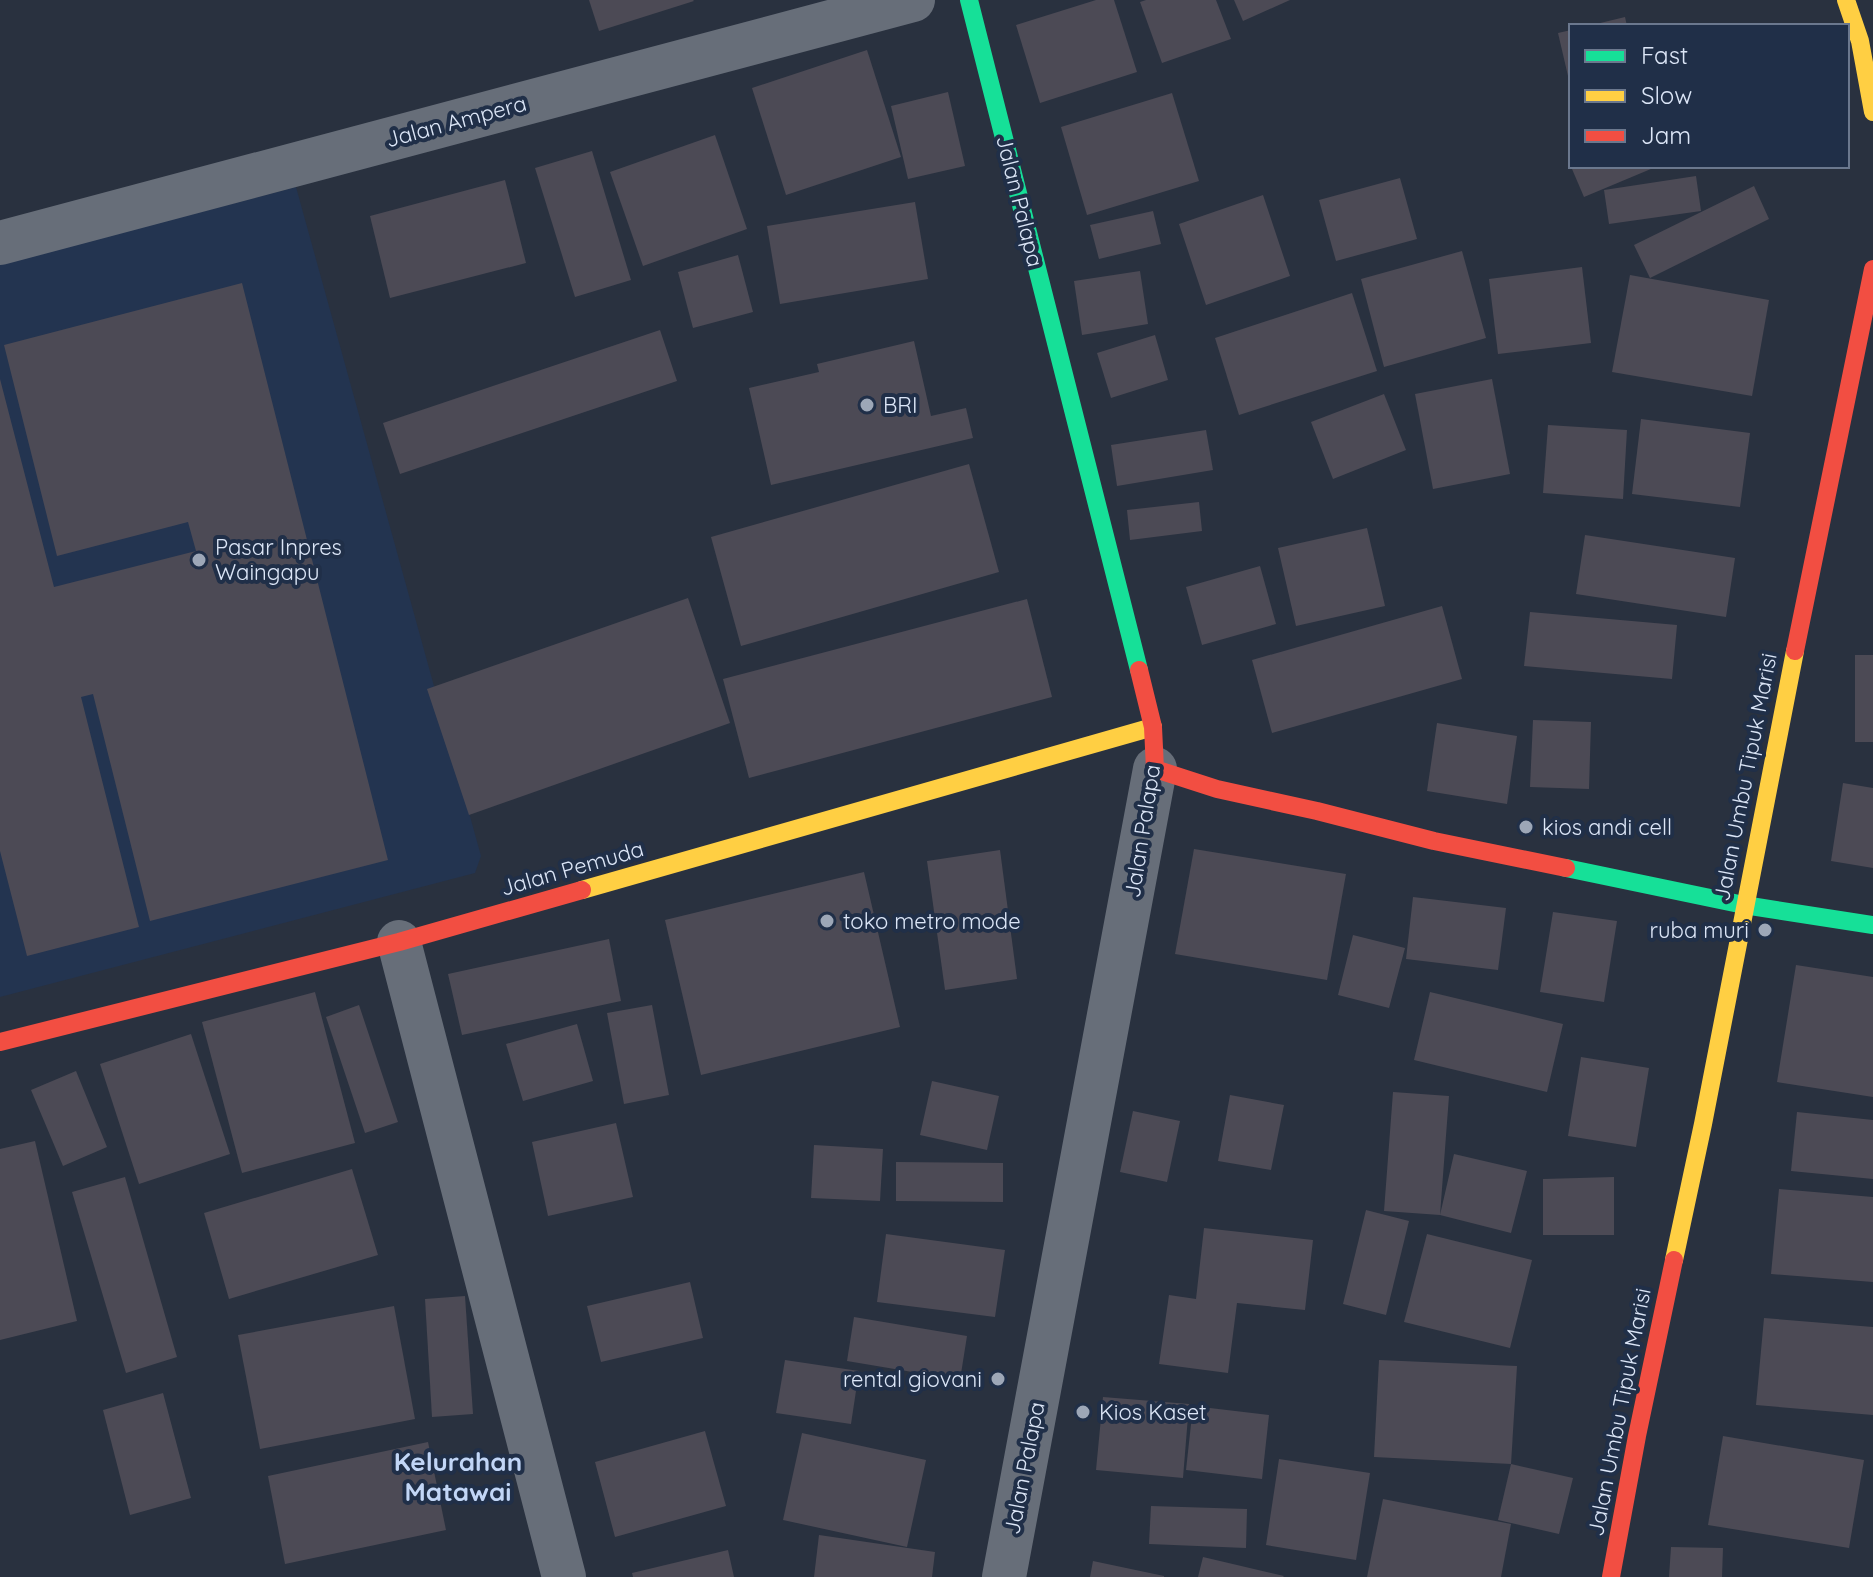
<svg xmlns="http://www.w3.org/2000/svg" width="1873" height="1577" viewBox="0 0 1873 1577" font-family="Quicksand,sans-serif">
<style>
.built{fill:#233450}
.building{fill:#4c4a55}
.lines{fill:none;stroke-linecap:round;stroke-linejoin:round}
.street{stroke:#676e79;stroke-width:44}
.fast{stroke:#16e098;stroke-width:18}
.slow{stroke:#ffcf43;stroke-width:18}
.jam{stroke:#f24e42;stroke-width:18}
.poi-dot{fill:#9da7b7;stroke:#202f48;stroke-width:3}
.labels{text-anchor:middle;stroke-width:8;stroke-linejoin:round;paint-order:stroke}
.street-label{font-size:22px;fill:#dce6f7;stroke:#202f48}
.poi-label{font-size:22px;fill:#dce6f7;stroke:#202f48;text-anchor:start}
.quarter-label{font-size:26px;font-weight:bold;fill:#c2d6f6;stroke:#202f48}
</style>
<rect width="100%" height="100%" fill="#29313f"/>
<path class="built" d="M 296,187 L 481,856 L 475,873 L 0,997 L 0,264 Z"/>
<g class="building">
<path d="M 589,0 L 693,0 L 694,1 L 599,31 Z"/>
<path d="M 1096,0 L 1114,0 L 1137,72 L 1040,103 L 1016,25 Z"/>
<path d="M 1146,0 L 1216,0 L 1231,39 L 1162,63 L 1140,2 Z"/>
<path d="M 1234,0 L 1290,0 L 1243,21 Z"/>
<path d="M 1625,17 L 1627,26 L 1592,26 L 1592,25 Z"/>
<path d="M 1571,30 L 1571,76 L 1568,76 L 1558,33 Z"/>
<path d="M 867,50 L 901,157 L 786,195 L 752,88 Z"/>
<path d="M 948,92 L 965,166 L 908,179 L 891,106 Z"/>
<path d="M 1172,93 L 1199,181 L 1087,215 L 1061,127 Z"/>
<path d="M 715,135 L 747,229 L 643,266 L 610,172 Z"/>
<path d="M 592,151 L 631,280 L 575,297 L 535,168 Z"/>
<path d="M 1579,166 L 1658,166 L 1584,197 L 1572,169 Z"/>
<path d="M 1696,176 L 1701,211 L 1609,224 L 1604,190 Z"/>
<path d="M 1400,178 L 1417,239 L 1336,261 L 1319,200 Z"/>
<path d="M 505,180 L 526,263 L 390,298 L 370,216 Z"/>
<path d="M 1754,186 L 1769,219 L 1650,278 L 1634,245 Z"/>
<path d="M 1263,195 L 1290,276 L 1206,305 L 1179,224 Z"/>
<path d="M 915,202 L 928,279 L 780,304 L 767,226 Z"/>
<path d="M 1153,211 L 1161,244 L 1099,259 L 1090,225 Z"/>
<path d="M 1462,251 L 1486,338 L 1384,367 L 1361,279 Z"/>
<path d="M 738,255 L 753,312 L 693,328 L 678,272 Z"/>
<path d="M 1582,267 L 1591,343 L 1498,354 L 1489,279 Z"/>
<path d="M 1140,271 L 1148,324 L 1082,335 L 1074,281 Z"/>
<path d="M 1630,275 L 1769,300 L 1752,396 L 1612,372 Z"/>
<path d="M 242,283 L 388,860 L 150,921 L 93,694 L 81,697 L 139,927 L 27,956 L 0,851 L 0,379 L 54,587 L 196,551 L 188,522 L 57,556 L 4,345 Z"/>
<path d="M 1352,293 L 1377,371 L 1239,415 L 1215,338 Z"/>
<path d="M 660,330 L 677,381 L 400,474 L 383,423 Z"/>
<path d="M 1155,335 L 1168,380 L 1111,398 L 1097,353 Z"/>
<path d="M 914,341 L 931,416 L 966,408 L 973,438 L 771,485 L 749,388 L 819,372 L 817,364 Z"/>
<path d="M 1492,379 L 1510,474 L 1433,489 L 1415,394 Z"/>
<path d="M 1384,394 L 1406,450 L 1333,479 L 1311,422 Z"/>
<path d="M 1641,419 L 1750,433 L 1740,507 L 1632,494 Z"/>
<path d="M 1548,425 L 1627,430 L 1623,499 L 1543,493 Z"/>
<path d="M 1206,430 L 1213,470 L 1117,486 L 1111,445 Z"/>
<path d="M 969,464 L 999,572 L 741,646 L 711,537 Z"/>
<path d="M 1199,502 L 1202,531 L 1130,540 L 1127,510 Z"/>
<path d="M 1367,528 L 1385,606 L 1296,626 L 1278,548 Z"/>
<path d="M 1585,535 L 1735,558 L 1726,617 L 1576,594 Z"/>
<path d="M 1260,566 L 1276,624 L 1202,645 L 1186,587 Z"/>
<path d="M 688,598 L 730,723 L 469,815 L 427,689 Z"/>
<path d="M 1027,599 L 1052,697 L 749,778 L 723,679 Z"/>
<path d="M 1442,606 L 1462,679 L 1272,733 L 1252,660 Z"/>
<path d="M 1530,612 L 1677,625 L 1672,679 L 1524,666 Z"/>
<rect x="1855" y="655" width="18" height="87"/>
<path d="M 1533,720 L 1591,722 L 1589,789 L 1530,787 Z"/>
<path d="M 1437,723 L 1517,736 L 1507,804 L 1427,791 Z"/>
<path d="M 1843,783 L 1873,788 L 1873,868 L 1831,861 Z"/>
<path d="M 1194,849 L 1346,874 L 1327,980 L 1175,954 Z"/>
<path d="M 1000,850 L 1017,979 L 945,990 L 927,861 Z"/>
<path d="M 864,872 L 900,1027 L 701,1075 L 665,920 Z"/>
<path d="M 1413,897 L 1506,908 L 1498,970 L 1406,959 Z"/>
<path d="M 1553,912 L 1617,921 L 1604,1002 L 1540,992 Z"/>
<path d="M 1353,935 L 1405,948 L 1389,1008 L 1338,995 Z"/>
<path d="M 609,939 L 621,1001 L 462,1035 L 448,974 Z"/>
<path d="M 1796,965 L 1873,977 L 1873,1097 L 1777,1082 Z"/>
<path d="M 315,992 L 355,1143 L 242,1173 L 202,1022 Z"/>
<path d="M 1430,992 L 1563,1024 L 1547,1092 L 1414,1060 Z"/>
<path d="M 359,1005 L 398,1122 L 365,1133 L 326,1017 Z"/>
<path d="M 652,1005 L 669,1095 L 624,1104 L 607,1013 Z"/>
<path d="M 577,1024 L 593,1081 L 523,1101 L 506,1044 Z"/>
<path d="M 191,1034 L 230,1154 L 139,1184 L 100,1064 Z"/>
<path d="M 1581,1057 L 1649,1068 L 1636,1147 L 1568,1136 Z"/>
<path d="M 76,1071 L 107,1147 L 63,1166 L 31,1090 Z"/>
<path d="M 932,1081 L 999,1096 L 987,1150 L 920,1135 Z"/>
<path d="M 1393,1092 L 1449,1096 L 1440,1215 L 1454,1154 L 1527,1171 L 1511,1233 L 1440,1215 L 1384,1211 Z"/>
<path d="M 1230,1095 L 1284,1105 L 1271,1170 L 1218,1161 Z"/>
<path d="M 1133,1111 L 1180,1121 L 1167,1182 L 1120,1172 Z"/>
<path d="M 1797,1112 L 1873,1120 L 1873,1179 L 1791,1171 Z"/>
<path d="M 616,1123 L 633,1197 L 548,1216 L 532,1142 Z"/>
<path d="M 35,1141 L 77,1321 L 0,1340 L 0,1149 Z"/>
<path d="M 814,1145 L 883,1149 L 880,1201 L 811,1198 Z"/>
<path d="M 896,1162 L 1003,1163 L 1003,1202 L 896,1201 Z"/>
<path d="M 352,1169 L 378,1255 L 229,1299 L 204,1213 Z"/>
<path d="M 125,1177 L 177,1357 L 126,1373 L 72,1192 Z"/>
<path d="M 1614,1177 L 1614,1235 L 1543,1235 L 1543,1179 Z"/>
<path d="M 1779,1189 L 1873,1197 L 1873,1282 L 1771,1274 Z"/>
<path d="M 1366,1210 L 1409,1221 L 1386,1315 L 1343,1304 Z"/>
<path d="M 1204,1228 L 1313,1240 L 1305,1310 L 1237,1303 L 1228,1373 L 1159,1364 L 1169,1295 L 1196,1299 Z"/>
<path d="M 886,1234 L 1005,1250 L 995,1317 L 877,1302 Z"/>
<path d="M 1427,1234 L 1532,1260 L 1510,1348 L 1404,1322 Z"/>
<path d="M 690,1282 L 703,1338 L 601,1362 L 587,1306 Z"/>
<path d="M 465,1296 L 473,1414 L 432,1417 L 425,1299 Z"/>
<path d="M 394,1306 L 415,1419 L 260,1449 L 238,1335 Z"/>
<path d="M 854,1317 L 967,1336 L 960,1380 L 847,1361 Z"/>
<path d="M 1764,1318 L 1873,1327 L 1873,1415 L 1756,1405 Z"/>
<path d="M 785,1360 L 859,1371 L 851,1424 L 776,1413 Z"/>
<path d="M 1379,1360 L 1517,1366 L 1511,1464 L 1374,1457 Z"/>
<path d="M 163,1393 L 191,1498 L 130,1515 L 103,1410 Z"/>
<path d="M 1103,1397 L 1189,1404 L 1183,1478 L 1096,1470 Z"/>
<path d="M 1193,1406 L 1269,1415 L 1262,1479 L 1186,1470 Z"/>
<path d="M 705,1431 L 726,1506 L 615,1537 L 595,1462 Z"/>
<path d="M 802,1433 L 926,1460 L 907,1547 L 783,1520 Z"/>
<path d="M 1723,1436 L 1864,1460 L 1849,1548 L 1708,1525 Z"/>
<path d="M 428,1442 L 446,1530 L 285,1564 L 268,1476 Z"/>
<path d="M 1279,1459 L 1370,1473 L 1356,1560 L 1266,1545 Z"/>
<path d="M 1511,1464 L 1573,1478 L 1559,1534 L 1498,1520 Z"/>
<path d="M 1383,1499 L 1511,1524 L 1501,1577 L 1367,1577 Z"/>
<path d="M 1151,1506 L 1247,1509 L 1246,1548 L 1149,1544 Z"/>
<path d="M 819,1535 L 935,1552 L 932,1577 L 814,1577 Z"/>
<path d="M 1671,1547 L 1723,1548 L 1722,1577 L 1669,1577 Z"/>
<path d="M 728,1550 L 734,1577 L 633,1577 L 632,1573 Z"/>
<path d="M 1203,1557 L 1284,1576 L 1283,1577 L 1198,1577 Z"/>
<path d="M 1093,1561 L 1164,1576 L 1164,1577 L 1090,1577 Z"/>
</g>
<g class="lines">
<g class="street">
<path d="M 0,243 L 913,0"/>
<path d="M 399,942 L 564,1577"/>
<path d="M 1004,1577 L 1155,769"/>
</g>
<g class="fast">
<path d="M 969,0 L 1139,670"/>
<path d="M 1566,868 L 1744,905 L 1873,925"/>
</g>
<g class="slow">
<path d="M 1846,0 L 1860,41 L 1873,112"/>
<path d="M 582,890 L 1153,727"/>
<path d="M 1674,1260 L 1703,1124 L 1795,651"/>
</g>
<g class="jam">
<path d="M 1795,651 L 1873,269"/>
<path d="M 1139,670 L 1153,727 L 1155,769 L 1217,789 L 1317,811 L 1434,841 L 1566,868"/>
<path d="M 0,1042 L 399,942 L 582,890"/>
<path d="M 1611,1577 L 1637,1436 L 1674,1260"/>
</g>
</g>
<g class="poi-dot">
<circle cx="867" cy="405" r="8"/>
<circle cx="199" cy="560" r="8"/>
<circle cx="1526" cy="827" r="8"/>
<circle cx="827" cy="921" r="8"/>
<circle cx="1765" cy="930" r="8"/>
<circle cx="998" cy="1379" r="8"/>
<circle cx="1083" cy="1412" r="8"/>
</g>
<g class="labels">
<g class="street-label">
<text transform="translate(456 121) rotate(-15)" y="8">Jalan Ampera</text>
<text transform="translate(1020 201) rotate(76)" y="8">Jalan Palapa</text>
<text transform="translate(1745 777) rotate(-79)" y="8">Jalan Umbu Tipuk Marisi</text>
<text transform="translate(1142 831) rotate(-81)" y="8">Jalan Palapa</text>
<text transform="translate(572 868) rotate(-16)" y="8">Jalan Pemuda</text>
<text transform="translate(1619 1412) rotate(-79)" y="8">Jalan Umbu Tipuk Marisi</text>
<text transform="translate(1024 1468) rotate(-79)" y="8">Jalan Palapa</text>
</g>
<g class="poi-label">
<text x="883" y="413">BRI</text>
<text x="215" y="555">Pasar Inpres<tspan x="215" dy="25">Waingapu</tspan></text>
<text x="1542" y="835">kios andi cell</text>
<text x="843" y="929">toko metro mode</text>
<text x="1749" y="938" text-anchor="end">ruba muri</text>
<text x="982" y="1387" text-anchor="end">rental giovani</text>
<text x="1099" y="1420">Kios Kaset</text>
</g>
<g class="quarter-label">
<text x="458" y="1471">Kelurahan<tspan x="458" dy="30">Matawai</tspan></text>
</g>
</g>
<rect x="1569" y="24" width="280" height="144" fill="#202f48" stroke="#6b788e" stroke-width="2"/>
<rect x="1585" y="50" width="40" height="12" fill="#16e098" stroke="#6b788e" stroke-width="2"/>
<text x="1641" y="64" font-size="24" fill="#dce6f7">Fast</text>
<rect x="1585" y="90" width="40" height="12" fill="#ffcf43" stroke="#6b788e" stroke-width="2"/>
<text x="1641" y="104" font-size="24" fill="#dce6f7">Slow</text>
<rect x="1585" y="130" width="40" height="12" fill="#f24e42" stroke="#6b788e" stroke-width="2"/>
<text x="1641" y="144" font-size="24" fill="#dce6f7">Jam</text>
</svg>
